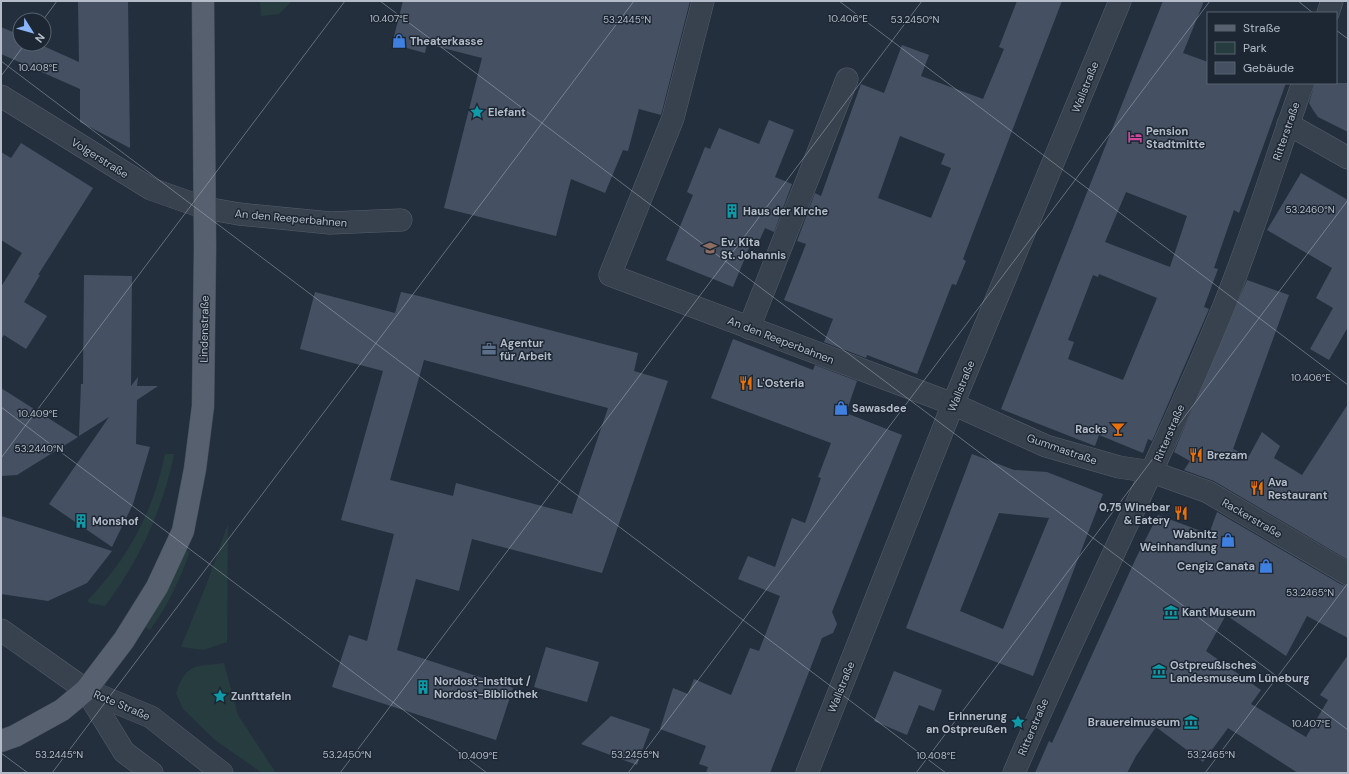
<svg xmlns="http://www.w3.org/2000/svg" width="1349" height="774" viewBox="0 0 1349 774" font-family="'DM Sans',sans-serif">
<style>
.green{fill:#263c3f}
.building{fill:#455162;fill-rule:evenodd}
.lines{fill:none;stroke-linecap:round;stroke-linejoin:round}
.minor-casing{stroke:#565f6c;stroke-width:23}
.major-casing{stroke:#414a57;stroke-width:23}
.minor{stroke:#38414e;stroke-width:22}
.major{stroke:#56606e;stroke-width:22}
.ticks{fill:none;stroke:#b4bcc9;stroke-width:1;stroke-opacity:0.45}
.labels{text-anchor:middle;stroke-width:3;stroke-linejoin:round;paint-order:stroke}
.poi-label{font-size:11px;font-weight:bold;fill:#b4bcc9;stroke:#1d2633;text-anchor:start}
.street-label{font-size:11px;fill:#b4bcc9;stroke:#1d2633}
.ticks-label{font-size:10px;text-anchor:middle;fill:#b4bcc9;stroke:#1d2633;stroke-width:3;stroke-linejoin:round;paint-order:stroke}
</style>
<rect width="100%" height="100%" fill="#242f3e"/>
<g class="green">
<path d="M 260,1 L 292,1 L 279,14 L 261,16 Z"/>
<path d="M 165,454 L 174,454 C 164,507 138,563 105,606 L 89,603 L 88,600 C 129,557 153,512 165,454 Z"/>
<path d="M 228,524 L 227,642 L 203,650 L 181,647 L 207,583 Z"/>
<path d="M 186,550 L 190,551 C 180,580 168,605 150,630 L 142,625 Z"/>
<path d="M 224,663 L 238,715 L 276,773 L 262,773 L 215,740 L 183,709 L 176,693 C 187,662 195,667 224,663 Z"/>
</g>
<g class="building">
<path d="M 78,1 L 128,1 L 130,148 L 80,122 L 80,89 L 1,54 L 1,27 L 20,35 L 20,44 L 39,44 L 79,62 Z"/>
<path d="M 403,1 L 690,1 L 661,115 L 639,109 L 628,151 L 623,150 L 605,193 L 571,179 L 556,236 L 444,208 L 482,58 L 427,44 L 425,53 L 392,44 Z"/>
<path d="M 1017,1 L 1062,1 L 972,235 L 963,259 L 966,261 L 956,285 L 952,284 L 917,374 L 867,355 L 866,358 L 824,342 L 833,319 L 784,300 L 806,244 L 797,241 L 815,193 L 821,196 L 861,84 L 884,93 L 902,45 L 929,55 L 921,76 L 983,99 L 1004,49 L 999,47 ZM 900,136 L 945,154 L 941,164 L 951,168 L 931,218 L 878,198 Z"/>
<path d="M 1163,1 L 1204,1 L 1183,53 L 1208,62 L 1208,83 L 1286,83 L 1239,213 L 1234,210 L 1214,268 L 1218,269 L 1204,307 L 1209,309 L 1152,441 L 1148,439 L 1143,453 L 1099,435 L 1095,446 L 1001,409 ZM 1126,192 L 1187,216 L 1170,267 L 1105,242 ZM 1099,274 L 1157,298 L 1123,380 L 1068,359 L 1074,342 L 1068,340 L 1093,275 L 1098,277 Z"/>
<path d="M 1315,83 L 1348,83 L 1348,132 L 1318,117 L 1313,110 L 1309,103 Z"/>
<path d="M 769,120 L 794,130 L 775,177 L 792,184 L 774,232 L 765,228 L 757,246 L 751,243 L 733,287 L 666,260 L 693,195 L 687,192 L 705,147 L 710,149 L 719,128 L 759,144 Z"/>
<path d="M 21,143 L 93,188 L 38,275 L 40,275 L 24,302 L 47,316 L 26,349 L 4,335 L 1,339 L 1,287 L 22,253 L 1,240 L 1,152 L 11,158 Z"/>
<path d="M 1301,173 L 1348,200 L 1348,327 L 1329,360 L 1310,349 L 1333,308 L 1316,298 L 1332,268 L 1267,230 Z"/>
<path d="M 84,275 L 132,276 L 131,386 L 138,377 L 137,386 L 158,386 L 137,400 L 136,444 L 150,447 L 133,504 L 112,547 L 49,504 L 109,417 L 79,436 L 81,384 L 83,384 Z"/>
<path d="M 1247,280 L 1289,295 L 1233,449 L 1249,456 L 1262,432 L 1280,446 L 1274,458 L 1302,475 L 1348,404 L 1348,560 L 1214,481 L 1184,470 L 1190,461 L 1174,452 Z"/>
<path d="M 315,292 L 395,313 L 401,292 L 419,296 L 638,353 L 634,371 L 668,381 L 602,573 L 472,539 L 459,591 L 416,579 L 397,650 L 513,688 L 496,740 L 332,687 L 349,635 L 367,641 L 394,534 L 341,520 L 383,371 L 300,349 ZM 424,360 L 608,408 L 572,514 L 456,483 L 453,496 L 390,480 Z"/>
<path d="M 733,339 L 813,370 L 815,365 L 857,381 L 846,413 L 902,435 L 832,612 L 837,624 L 833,633 L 822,638 L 770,773 L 706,773 L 708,767 L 699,764 L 706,746 L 660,729 L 673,688 L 688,694 L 694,679 L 731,695 L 750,648 L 759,651 L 780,596 L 738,579 L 748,556 L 775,567 L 792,518 L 805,523 L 821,478 L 818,477 L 831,443 L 711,398 Z"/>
<path d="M 1,388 L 78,437 L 17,475 L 1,476 Z"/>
<path d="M 972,454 L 1014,470 L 1047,472 L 1103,494 L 1033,676 L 906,628 ZM 999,513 L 1049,518 L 1003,629 L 960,611 Z"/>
<path d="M 1217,512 L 1342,585 L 1348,586 L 1348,638 L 1307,616 L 1286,656 L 1226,615 L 1206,651 L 1261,690 L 1251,704 L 1306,737 L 1328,700 L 1320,695 L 1348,655 L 1348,773 L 1298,773 L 1228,728 L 1203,762 L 1156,727 L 1136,756 L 1127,773 L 1035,773 L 1049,741 L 1052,743 L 1136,558 L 1158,515 L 1209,534 Z"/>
<path d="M 1,516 L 40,528 L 112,551 L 87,583 L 48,601 L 1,594 Z"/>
<path d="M 546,647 L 599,662 L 587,702 L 534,687 Z"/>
<path d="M 894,671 L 942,690 L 934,711 L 919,705 L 907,735 L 874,721 Z"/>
<path d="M 611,716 L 650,729 L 637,765 L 581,744 Z"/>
</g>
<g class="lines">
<defs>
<g id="minor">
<path d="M 703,1 L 673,118 L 610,275 L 953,404 L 1046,446 L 1119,467 L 1152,472 L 1208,492 L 1348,574"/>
<path d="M 1328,13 L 1332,1"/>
<path d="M 1,96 L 151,189 L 205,208 L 239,214 L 330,223 L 401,220"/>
<path d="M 1288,124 L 1348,158"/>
<path d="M 749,328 L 847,79"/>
<path d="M 1,630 L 86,690 L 151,717 L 222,773"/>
<path d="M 86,690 L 124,752 L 152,773"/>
<path d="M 807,773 L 953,404 L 1120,1"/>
<path d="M 1014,773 C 1080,618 1157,469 1221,313 C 1252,238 1275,160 1303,83"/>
</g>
<path id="major" d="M 1,741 L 15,736 L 62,710 L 86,690 L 124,640 L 157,587 L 183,531 L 195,469 L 203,406 L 205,247 L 203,1"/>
</defs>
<use href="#minor" class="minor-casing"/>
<use href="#major" class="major-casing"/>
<use href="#minor" class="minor"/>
<use href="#major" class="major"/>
</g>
<path class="ticks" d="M 380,1 L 1348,730M 839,1 L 1348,385M 1298,1 L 1313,13M 43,20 L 57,1M 1336,30 L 1348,39M 1,61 L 946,773M 1,76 L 25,44M 1,407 L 487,773M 1,458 L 345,1M 1,753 L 28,773M 52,773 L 634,1M 340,773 L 922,1M 628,773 L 1210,1M 916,773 L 1348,200M 1205,773 L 1348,583"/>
<defs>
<symbol id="shop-bare" viewBox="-9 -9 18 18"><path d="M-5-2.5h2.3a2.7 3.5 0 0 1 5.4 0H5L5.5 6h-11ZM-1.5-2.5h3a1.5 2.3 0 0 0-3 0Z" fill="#3f7fe0" stroke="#1d2633" stroke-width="2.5" paint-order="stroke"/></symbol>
<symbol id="sight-bare" viewBox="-9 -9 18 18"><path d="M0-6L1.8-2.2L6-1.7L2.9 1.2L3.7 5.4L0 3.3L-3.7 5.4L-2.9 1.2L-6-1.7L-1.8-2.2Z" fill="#0f9aa8" stroke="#1d2633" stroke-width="2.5" paint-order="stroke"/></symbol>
<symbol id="hotel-bare" viewBox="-9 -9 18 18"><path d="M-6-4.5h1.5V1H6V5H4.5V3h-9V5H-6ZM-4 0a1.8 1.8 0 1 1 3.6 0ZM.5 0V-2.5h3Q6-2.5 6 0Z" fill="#d1479c" stroke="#1d2633" stroke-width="2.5" paint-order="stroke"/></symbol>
<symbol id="building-bare" viewBox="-9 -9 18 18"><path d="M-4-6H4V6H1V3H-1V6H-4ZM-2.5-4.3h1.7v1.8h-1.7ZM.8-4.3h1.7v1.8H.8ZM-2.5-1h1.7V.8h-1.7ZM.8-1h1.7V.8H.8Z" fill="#0f9aa8" stroke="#1d2633" stroke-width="2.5" paint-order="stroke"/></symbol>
<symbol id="school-bare" viewBox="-9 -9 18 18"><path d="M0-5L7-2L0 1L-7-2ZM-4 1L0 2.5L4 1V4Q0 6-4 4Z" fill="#8d6e63" stroke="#1d2633" stroke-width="2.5" paint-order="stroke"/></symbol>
<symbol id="office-bare" viewBox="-9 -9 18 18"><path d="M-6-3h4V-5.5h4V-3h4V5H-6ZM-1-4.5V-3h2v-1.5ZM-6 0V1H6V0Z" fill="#5c6f8a" stroke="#1d2633" stroke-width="2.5" paint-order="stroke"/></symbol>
<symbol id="restaurant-bare" viewBox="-9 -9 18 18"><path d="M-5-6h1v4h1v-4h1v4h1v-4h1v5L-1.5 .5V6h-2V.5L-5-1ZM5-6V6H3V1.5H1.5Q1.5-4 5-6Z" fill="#e8710a" stroke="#1d2633" stroke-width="2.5" paint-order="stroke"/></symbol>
<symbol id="bar-bare" viewBox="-9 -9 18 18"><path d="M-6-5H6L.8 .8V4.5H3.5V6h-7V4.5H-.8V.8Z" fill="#e8710a" stroke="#1d2633" stroke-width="2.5" paint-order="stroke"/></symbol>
<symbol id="museum-bare" viewBox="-9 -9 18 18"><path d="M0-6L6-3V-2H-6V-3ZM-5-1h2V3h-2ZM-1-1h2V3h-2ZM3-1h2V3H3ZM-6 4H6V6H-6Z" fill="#0f9aa8" stroke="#1d2633" stroke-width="2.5" paint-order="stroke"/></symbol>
</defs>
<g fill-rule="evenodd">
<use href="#shop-bare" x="389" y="31" width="20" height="20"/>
<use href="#sight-bare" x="467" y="102" width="20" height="20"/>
<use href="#hotel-bare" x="1125" y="127" width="20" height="20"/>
<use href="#building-bare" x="722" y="201" width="20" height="20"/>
<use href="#school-bare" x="700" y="238" width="20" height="20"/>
<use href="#office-bare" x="479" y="339" width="20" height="20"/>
<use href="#restaurant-bare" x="736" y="373" width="20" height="20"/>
<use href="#shop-bare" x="831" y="398" width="20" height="20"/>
<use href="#bar-bare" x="1108" y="419" width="20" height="20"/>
<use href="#restaurant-bare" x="1186" y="445" width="20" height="20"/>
<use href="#restaurant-bare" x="1247" y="478" width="20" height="20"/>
<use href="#restaurant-bare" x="1171" y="503" width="20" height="20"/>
<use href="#building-bare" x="71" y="511" width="20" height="20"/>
<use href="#shop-bare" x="1218" y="530" width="20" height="20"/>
<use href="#shop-bare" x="1256" y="556" width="20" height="20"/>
<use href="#museum-bare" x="1161" y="602" width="20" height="20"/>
<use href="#museum-bare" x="1149" y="661" width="20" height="20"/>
<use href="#building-bare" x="413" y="677" width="20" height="20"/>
<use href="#sight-bare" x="210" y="686" width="20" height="20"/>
<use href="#sight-bare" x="1008" y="712" width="20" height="20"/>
<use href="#museum-bare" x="1181" y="712" width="20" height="20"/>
</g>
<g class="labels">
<g class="poi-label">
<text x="410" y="45">Theaterkasse</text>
<text x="488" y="116">Elefant</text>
<text x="1146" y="135">Pension<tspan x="1146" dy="13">Stadtmitte</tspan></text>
<text x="743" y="215">Haus der Kirche</text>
<text x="721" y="246">Ev. Kita<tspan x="721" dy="13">St. Johannis</tspan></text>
<text x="500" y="347">Agentur<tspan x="500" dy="13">für Arbeit</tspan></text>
<text x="757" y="387">L'Osteria</text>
<text x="852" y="412">Sawasdee</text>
<text x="1107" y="433" text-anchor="end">Racks</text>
<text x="1207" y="459">Brezam</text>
<text x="1268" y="486">Ava<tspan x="1268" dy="13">Restaurant</tspan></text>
<text x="1170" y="511" text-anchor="end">0,75 Winebar<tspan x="1170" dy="13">&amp; Eatery</tspan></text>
<text x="92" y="525">Monshof</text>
<text x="1217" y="538" text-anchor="end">Wabnitz<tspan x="1217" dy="13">Weinhandlung</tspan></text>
<text x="1255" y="570" text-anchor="end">Cengiz Canata</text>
<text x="1182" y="616">Kant Museum</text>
<text x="1170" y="669">Ostpreußisches<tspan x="1170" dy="13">Landesmuseum Lüneburg</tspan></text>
<text x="434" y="685">Nordost-Institut /<tspan x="434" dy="13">Nordost-Bibliothek</tspan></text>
<text x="231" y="700">Zunfttafeln</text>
<text x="1007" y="720" text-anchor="end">Erinnerung<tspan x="1007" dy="13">an Ostpreußen</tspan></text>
<text x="1180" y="726" text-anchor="end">Brauereimuseum</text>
</g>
<g class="street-label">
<text transform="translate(1085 87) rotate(-68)" y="4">Wallstraße</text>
<text transform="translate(1286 131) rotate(-71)" y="4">Ritterstraße</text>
<text transform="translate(100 158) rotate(32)" y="4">Volgerstraße</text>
<text transform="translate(291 218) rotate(5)" y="4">An den Reeperbahnen</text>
<text transform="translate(204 329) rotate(-89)" y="4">Lindenstraße</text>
<text transform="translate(781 340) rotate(21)" y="4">An den Reeperbahnen</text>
<text transform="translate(961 386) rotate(-68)" y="4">Wallstraße</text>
<text transform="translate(1169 433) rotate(-67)" y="4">Ritterstraße</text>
<text transform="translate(1062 449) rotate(19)" y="4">Gummastraße</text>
<text transform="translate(1252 518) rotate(30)" y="4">Rackerstraße</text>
<text transform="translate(841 687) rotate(-68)" y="4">Wallstraße</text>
<text transform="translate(122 705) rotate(23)" y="4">Rote Straße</text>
<text transform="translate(1033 727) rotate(-67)" y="4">Ritterstraße</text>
</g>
</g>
<g class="ticks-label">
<text x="389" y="22">10.407°E</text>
<text x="848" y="22">10.406°E</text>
<text x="627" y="23">53.2445°N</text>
<text x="915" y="23">53.2450°N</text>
<text x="38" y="71">10.408°E</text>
<text x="1310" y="213">53.2460°N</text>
<text x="1311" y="381">10.406°E</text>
<text x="38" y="417">10.409°E</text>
<text x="39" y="452">53.2440°N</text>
<text x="1310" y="596">53.2465°N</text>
<text x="1311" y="727">10.407°E</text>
<text x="59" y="758">53.2445°N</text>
<text x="347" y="758">53.2450°N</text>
<text x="635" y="758">53.2455°N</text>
<text x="1211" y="758">53.2465°N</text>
<text x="478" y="759">10.409°E</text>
<text x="936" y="759">10.408°E</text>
</g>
<rect width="1349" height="774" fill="none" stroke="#b4bcc9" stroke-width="4"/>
<rect x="1207" y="12" width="130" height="72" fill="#1d2633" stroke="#59626f"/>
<rect x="1215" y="25" width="20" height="6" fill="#56606e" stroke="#59626f"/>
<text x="1243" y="32" font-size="12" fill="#b4bcc9">Straße</text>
<rect x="1215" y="42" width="20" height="12" fill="#263c3f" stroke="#59626f"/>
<text x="1243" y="52" font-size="12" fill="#b4bcc9">Park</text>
<rect x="1215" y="62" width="20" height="12" fill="#455162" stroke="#59626f"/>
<text x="1243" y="72" font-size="12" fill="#b4bcc9">Gebäude</text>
<g transform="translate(32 32) rotate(127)"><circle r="19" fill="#1d2633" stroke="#59626f"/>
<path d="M0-3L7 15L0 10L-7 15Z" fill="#8ab4f8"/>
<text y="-6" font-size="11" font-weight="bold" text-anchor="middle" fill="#b4bcc9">N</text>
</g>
</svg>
